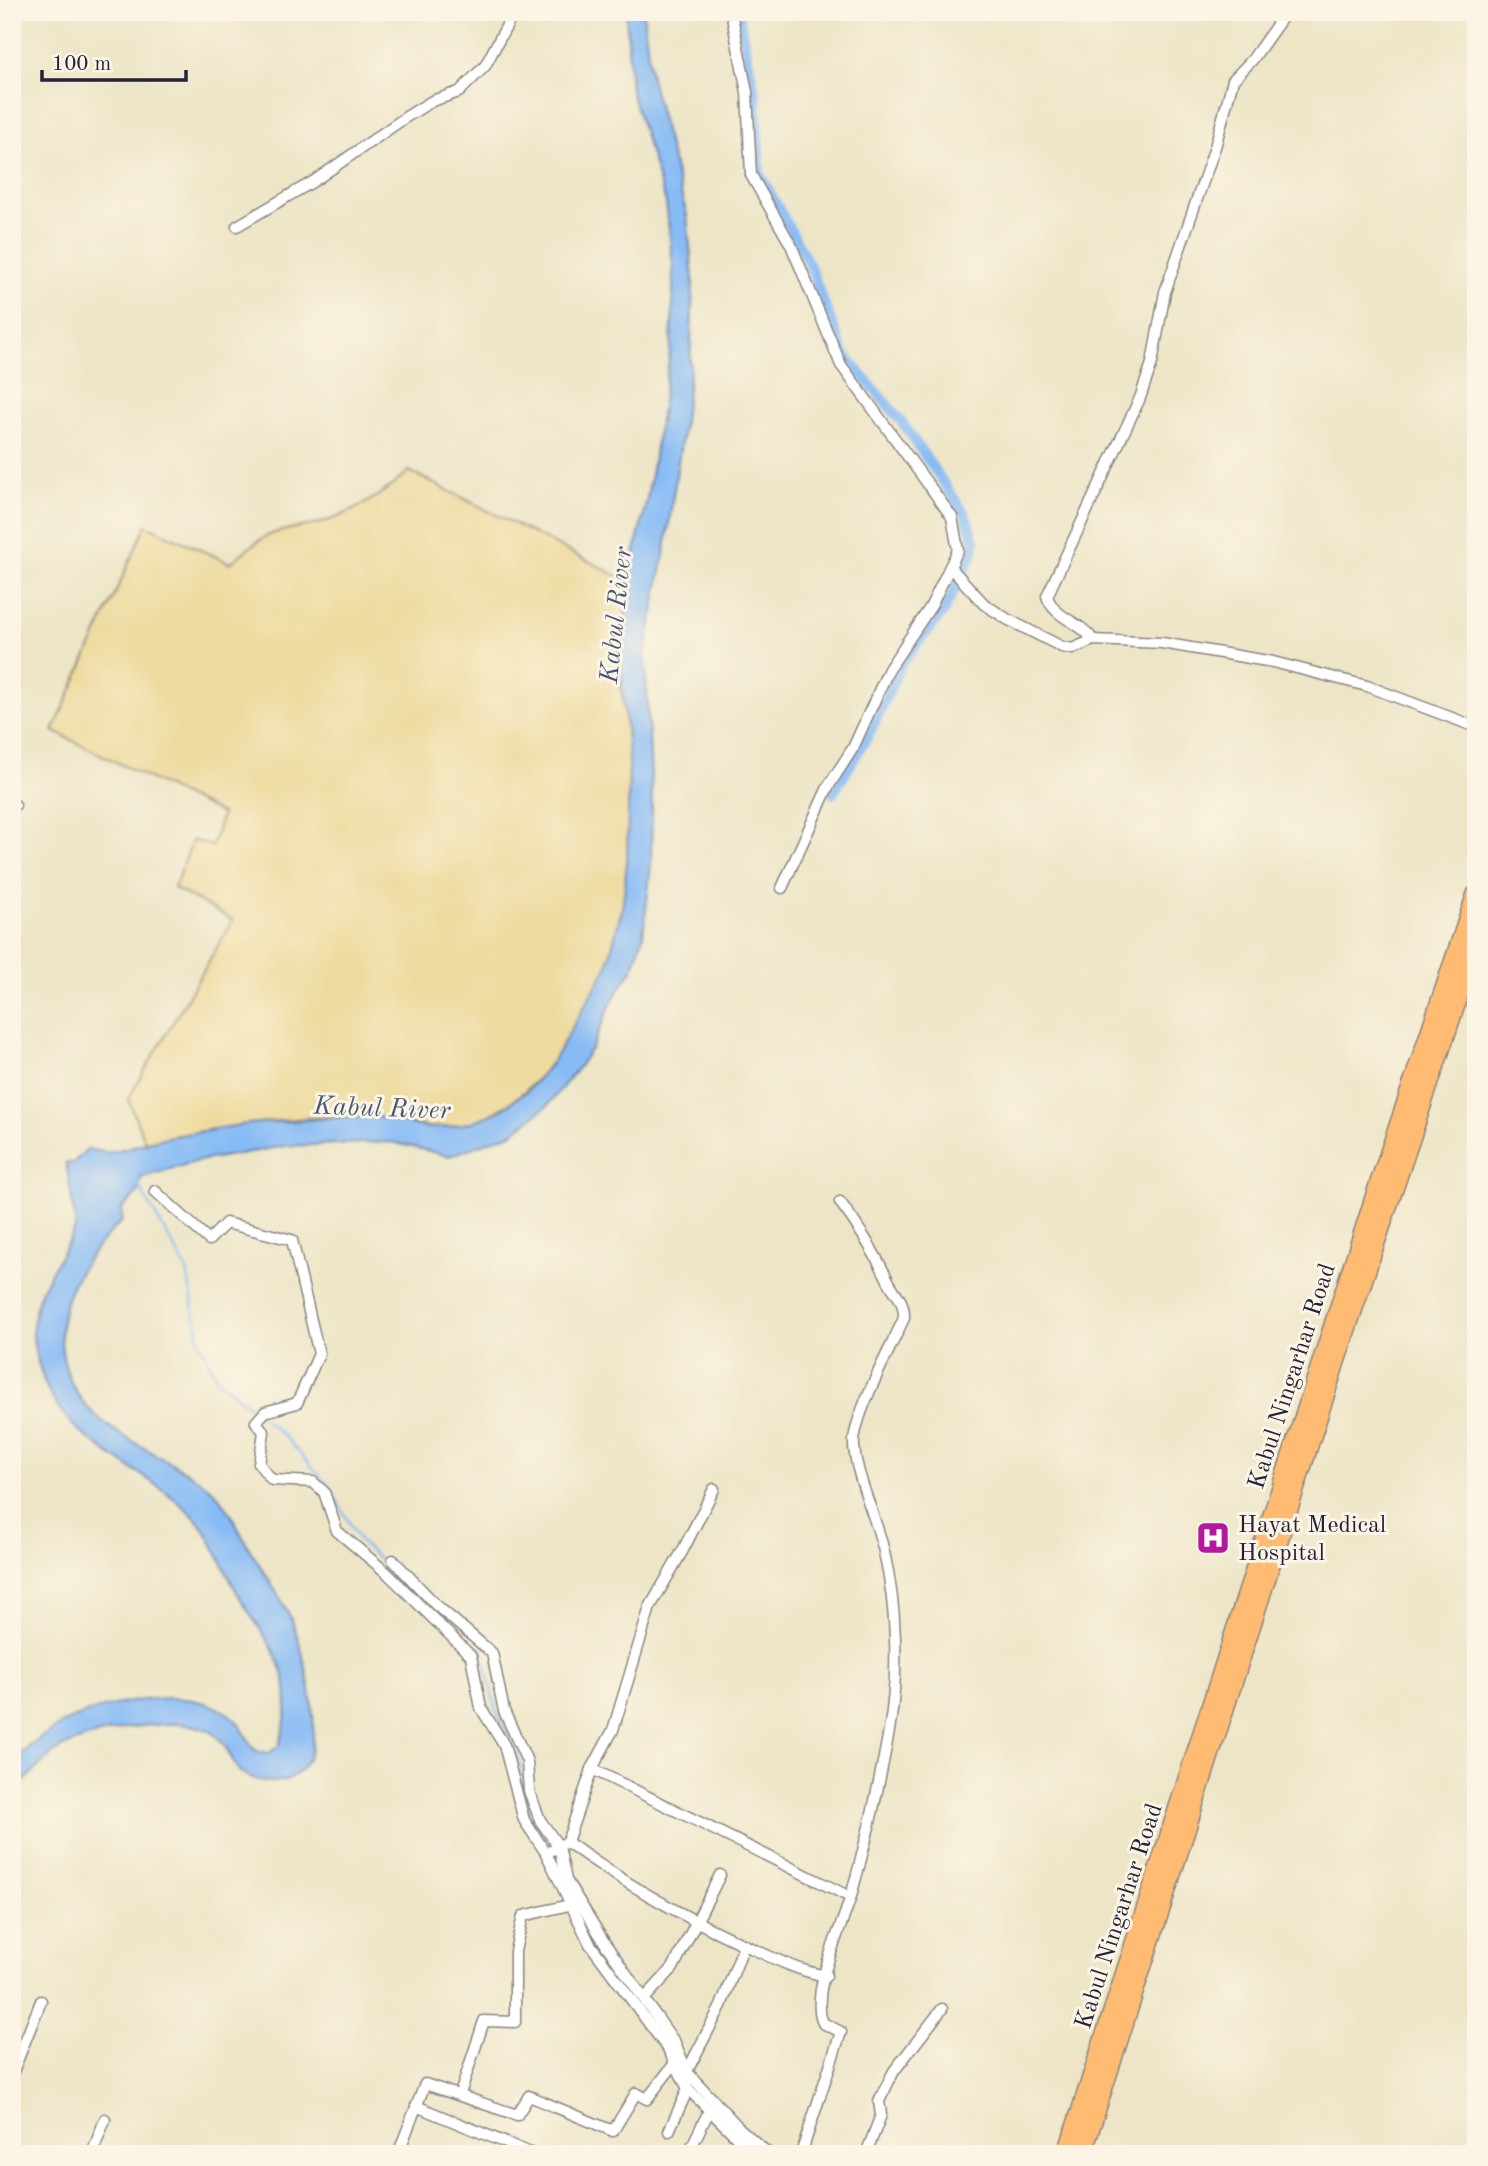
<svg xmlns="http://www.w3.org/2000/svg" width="1488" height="2166" viewBox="0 0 1488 2166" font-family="'Old Standard TT',serif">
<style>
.sand{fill:#eeda9e;stroke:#887e6c;stroke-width:2}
.water{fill:#87bbf5;stroke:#546e98;stroke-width:2}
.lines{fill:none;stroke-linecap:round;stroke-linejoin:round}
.stream{stroke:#87bbf5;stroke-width:2.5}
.canal{stroke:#87bbf5;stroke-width:10}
.street-casing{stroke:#888480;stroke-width:13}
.highway-casing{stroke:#888480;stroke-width:21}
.street{stroke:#fff;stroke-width:10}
.highway{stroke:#febb71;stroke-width:18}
.labels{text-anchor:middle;stroke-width:6;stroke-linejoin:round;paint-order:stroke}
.street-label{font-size:24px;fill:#22223b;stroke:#fcf5e5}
.poi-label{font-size:24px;fill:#22223b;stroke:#fcf5e5;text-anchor:start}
.water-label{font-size:26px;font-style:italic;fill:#45587c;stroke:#fcf5e5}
</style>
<rect width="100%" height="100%" fill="#fcf5e5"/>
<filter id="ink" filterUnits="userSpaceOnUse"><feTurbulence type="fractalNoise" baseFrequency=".0143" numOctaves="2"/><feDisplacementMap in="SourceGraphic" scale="14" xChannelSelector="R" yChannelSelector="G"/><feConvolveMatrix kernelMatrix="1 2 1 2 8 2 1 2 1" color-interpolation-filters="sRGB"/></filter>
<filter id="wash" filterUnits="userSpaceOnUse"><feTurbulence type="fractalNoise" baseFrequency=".00686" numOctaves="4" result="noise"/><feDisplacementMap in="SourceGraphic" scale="28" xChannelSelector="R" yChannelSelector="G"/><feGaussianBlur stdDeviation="1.57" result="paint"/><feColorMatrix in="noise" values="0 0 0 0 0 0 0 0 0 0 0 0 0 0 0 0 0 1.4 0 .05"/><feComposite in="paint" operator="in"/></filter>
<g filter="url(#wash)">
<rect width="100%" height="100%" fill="#ede5c6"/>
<path class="sand" d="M 409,471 L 628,581 C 628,611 617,640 618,670 C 620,693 627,715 628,738 C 633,811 632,894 608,964 C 598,994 578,1026 559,1052 C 533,1089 496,1121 449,1127 C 422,1131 398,1117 371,1116 C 296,1115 219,1126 145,1142 L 128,1099 L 233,920 L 174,888 L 193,840 L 212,846 L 222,814 L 53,731 L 146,525 L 230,563 C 242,554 255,541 269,535 C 288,527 308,528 327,521 C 355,512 388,491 409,471 Z"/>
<path class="water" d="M 626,12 L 643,12 L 651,78 L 687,216 L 693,279 L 690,370 L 683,429 L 665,550 L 645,654 L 652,799 L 651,865 L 643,936 L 633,968 L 612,1001 L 592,1047 L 578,1068 L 547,1106 L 512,1133 L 449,1156 L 392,1142 L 285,1146 L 198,1161 L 142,1177 L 137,1193 L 122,1209 L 122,1221 C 77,1263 44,1317 70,1380 C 93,1436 167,1452 210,1488 C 230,1505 237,1529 250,1550 C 264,1573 280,1594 291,1619 C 304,1649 325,1735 305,1764 C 289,1788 263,1785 240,1772 C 231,1760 226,1742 213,1733 C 184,1712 87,1732 58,1750 C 41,1761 26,1780 12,1795 L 12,1762 C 26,1750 39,1737 55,1728 C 95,1703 179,1686 222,1710 C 246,1724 242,1735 256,1751 L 268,1754 L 279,1745 C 304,1667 265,1646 233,1585 C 218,1557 210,1530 186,1509 C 137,1462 65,1445 42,1375 C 37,1359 32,1344 33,1328 C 34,1288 61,1261 76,1226 L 66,1163 L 73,1163 L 87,1149 L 108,1153 L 167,1137 L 247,1124 L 306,1120 L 375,1116 L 428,1128 L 449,1127 L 472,1122 L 499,1111 L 527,1091 L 551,1064 L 607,967 L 623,904 L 627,859 L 629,763 L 619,650 L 628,601 L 628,581 L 647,499 L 661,414 L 671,345 L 673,302 L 673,266 L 666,203 L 631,92 Z"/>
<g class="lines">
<g class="stream">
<path d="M 137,1183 L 187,1270 L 199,1340 L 216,1378 L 259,1415"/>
<path d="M 264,1419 L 285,1437 L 329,1486 L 360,1542 L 416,1591"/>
<path d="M 481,1648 L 496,1710 L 520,1761 L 531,1821 L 550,1848"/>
<path d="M 552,1854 L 558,1867"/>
<path d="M 583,1917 L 615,1967"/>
</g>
<path class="canal" d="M 738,12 L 756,97 L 760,174 L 809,264 L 844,354 L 901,421 L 965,514 L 975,541 L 972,555 L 944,611 L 902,662 L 872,729 L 833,794"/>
</g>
</g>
<g filter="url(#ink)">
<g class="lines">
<defs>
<g id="street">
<path d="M 731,12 L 747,92 L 751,175 L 791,245 L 841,365 L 952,517 L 958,550 L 931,606 L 889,669 L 853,748 L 828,787 L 782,888"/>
<path d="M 237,226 L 314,181 L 406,117 L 432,101 L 459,92 L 485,66 L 514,12"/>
<path d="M 950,567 L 984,604 L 1007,619 L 1062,647 L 1072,649 L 1093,640 L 1162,643 L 1273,662 L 1367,686 L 1476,727"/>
<path d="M 1093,640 C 1082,622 1054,619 1047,596 L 1140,398 L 1152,363 L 1165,292 L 1215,147 L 1233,80 L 1252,60 L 1286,12"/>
<path d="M 12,804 L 15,805"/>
<path d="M 155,1191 L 209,1240 L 226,1223 L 292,1240 L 319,1354 L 297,1403 L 265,1412 L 256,1422 L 264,1432 L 259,1464 L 272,1480 L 313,1482 L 324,1492 L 337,1531 L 387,1573 L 471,1656 L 481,1708 L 504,1745 L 524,1820 L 546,1853 L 590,1944 L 668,2049 L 688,2089 L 754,2154"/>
<path d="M 393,1560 L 436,1605 L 492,1653 L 504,1711 L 527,1761 L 529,1791 L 540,1820 L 559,1847 L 566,1880 L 606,1945 L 675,2043 L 687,2072 L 739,2128 L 769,2154"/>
<path d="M 592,1769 L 850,1897"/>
<path d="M 567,1842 C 622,1882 678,1914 740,1943 C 769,1956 795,1970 826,1976"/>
<path d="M 546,1853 L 567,1842 L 592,1769 L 613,1730 L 650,1607 L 683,1550 L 714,1489"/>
<path d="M 645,1998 L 673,1968 L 720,1875"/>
<path d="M 12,2074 L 41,2001"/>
<path d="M 685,2075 L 721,2006 L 744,1945"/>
<path d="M 460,2094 L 484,2021 L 515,2022 L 515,1951 L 523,1916 L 569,1905"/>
<path d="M 416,2106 L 533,2154"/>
<path d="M 669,2131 L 688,2089"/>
<path d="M 92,2154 L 105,2119"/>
<path d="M 398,2154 L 425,2084 L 517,2115 L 529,2096 L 613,2131 L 636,2093 L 647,2099 L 675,2063"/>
<path d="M 688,2154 L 709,2111"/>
<path d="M 801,2154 L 841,2032 L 823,2023 C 809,1992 842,1928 851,1896 C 866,1843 879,1786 889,1731 C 899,1674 897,1608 884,1552 C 878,1522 852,1467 854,1440 C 858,1407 890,1350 904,1318 C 905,1299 894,1294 887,1278 C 873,1250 859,1227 840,1202"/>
<path d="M 866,2154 L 881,2115 L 879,2101 L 894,2071 L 942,2009"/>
</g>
<g id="highway">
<path d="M 1067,2154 L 1376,1193 L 1476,895"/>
<path d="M 1082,2154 L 1337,1357 L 1476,944"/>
</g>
</defs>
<use href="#street" class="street-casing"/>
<use href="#highway" class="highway-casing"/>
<use href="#street" class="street"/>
<use href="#highway" class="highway"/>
</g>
</g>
<defs>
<symbol id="hospital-square" viewBox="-11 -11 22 22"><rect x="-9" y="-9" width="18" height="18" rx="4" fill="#b5179e" stroke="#fcf5e5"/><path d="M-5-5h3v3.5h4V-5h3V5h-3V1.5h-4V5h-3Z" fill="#fff"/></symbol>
</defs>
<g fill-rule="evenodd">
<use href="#hospital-square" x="1194" y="1519" width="38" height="38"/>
</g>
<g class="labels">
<g class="street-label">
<text transform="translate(1291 1376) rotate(-72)" y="8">Kabul Ningarhar Road</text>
<text transform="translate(1118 1916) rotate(-72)" y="8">Kabul Ningarhar Road</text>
</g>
<g class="poi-label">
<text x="1238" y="1532">Hayat Medical<tspan x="1238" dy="28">Hospital</tspan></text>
</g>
<g class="water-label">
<text transform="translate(615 615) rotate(-84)" y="9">Kabul River</text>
<text transform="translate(382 1107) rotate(2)" y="9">Kabul River</text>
</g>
</g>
<rect width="1488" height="2166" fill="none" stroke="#fcf5e5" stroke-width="42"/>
<path d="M42 70v10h144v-10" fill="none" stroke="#22223b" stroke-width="3.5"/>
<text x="52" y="70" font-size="21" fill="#22223b" stroke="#fcf5e5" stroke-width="5" paint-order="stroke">100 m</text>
</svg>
